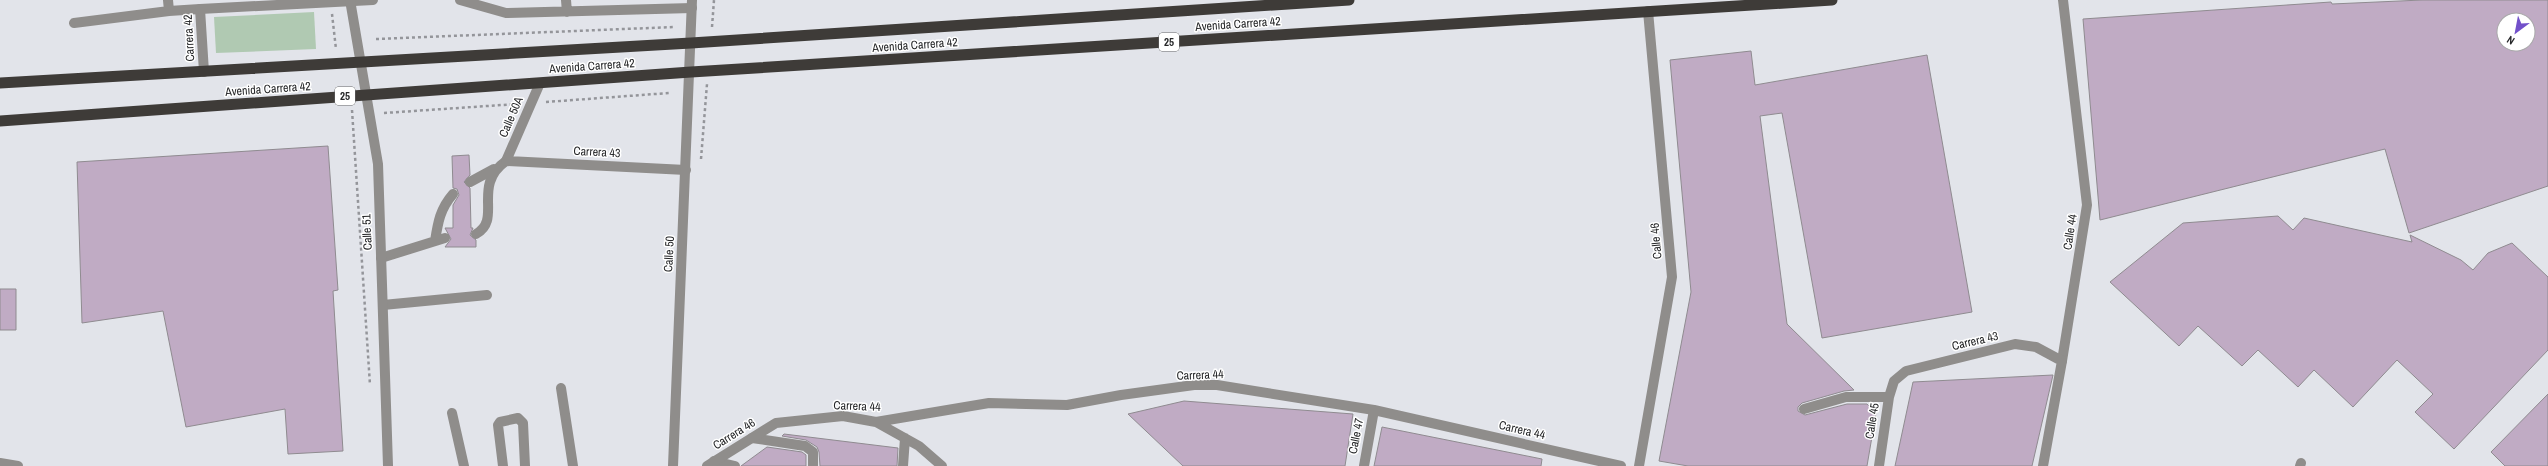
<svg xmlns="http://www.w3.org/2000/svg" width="2548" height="466" font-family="'Archivo Narrow',sans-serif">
	<rect width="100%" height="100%" fill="#e2e4ea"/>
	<path fill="#b0c9b2" d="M314 12 316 49 216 53 214 17Z"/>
	<path fill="#c0abc4" stroke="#8f8b90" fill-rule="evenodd" d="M2422 0H2548V186L2409 233 2385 149 2100 220 2083 19 2331 2 2332 4ZM2504 20H2528V44H2504Z
		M1751 51 1755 85 1927 55 1972 312 1822 338 1782 113 1760 116 1787 324 1854 390 1844 391 1802 403 1798 407V411L1805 415 1847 404H1867L1876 413 1867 466H1688L1659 461 1691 292 1670 60Z
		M328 146 338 290 333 291 343 451 288 454 285 409 186 427 163 311 82 323 77 162Z
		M469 155 470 175 464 182 470 188 471 228H473L470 235 476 240V247H445L451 239 445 228H453V205L459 195 457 189 453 188 452 156Z
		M2278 216 2293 230 2304 218 2412 242 2410 235 2461 260 2473 270 2488 253 2512 243 2548 277V350L2454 449 2415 412 2433 394 2397 360 2353 407 2314 370 2298 387 2258 350 2242 366 2198 326 2179 346 2110 282 2183 223Z
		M0 289H16V330H0Z
		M2053 375 2032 466H1895L1913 382Z
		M2548 394V466H2505L2491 452Z
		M1184 401 1353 414 1345 466H1183L1128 414Z
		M1382 427 1542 459 1541 466H1374Z
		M784 434 898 448 897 466H820L819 452 817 447 806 440 782 436Z
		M767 447 802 452 806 455V466H741Z"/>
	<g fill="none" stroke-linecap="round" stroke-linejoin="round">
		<path stroke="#94959a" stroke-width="2.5" stroke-dasharray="3 3" stroke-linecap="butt" d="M332 14 336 49
			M712 27 714 0
			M376 39 674 27
			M546 102 669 93
			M352 110 370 385
			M384 113 517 104
			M701 159 707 84"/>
		<path stroke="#8f8d8b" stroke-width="10" d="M168 0 169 11 200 9
			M74 23 169 11
			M470 182 494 169
			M476 234C503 219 471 186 506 161
			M435 241C438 222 440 209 453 194
			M381 258 445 238
			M383 305 487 295
			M2062 361 2087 205 2063 0
			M561 388 573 466
			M452 413 464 466
			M752 438 805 446 813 452V466
			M714 461 735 466
			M503 466 498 425 500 422 518 418 523 423 525 466
			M2300 466 2301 463"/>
		<path stroke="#8f8d8b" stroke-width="10" d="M460 0 506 13 692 8
			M566 0 567 12
			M204 72 200 9 373 0
			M540 83 506 161 686 170
			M1804 409 1846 397H1889
			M876 422 919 446 942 466
			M0 463 18 466
			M707 466 776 423 843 416 876 422 989 403 1067 405 1121 395 1194 385H1217L1374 410 1621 466
			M903 466 905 438
			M1364 466 1374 410
			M1639 466 1672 277 1648 11
			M1879 466 1889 397 1894 381 1906 371 2015 344 2036 347 2062 361 2043 466"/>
		<path stroke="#8f8d8b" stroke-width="10" d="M350 0 378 164 388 466
			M673 466 692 0"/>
		<path stroke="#3e3b38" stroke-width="11" d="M0 83 691 43 1349 0
			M0 121 691 72 1832 0"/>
	</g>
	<g text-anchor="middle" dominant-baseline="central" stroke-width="3" stroke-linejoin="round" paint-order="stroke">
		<g fill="#fff" stroke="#666768" stroke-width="1">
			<rect x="1159" y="33" width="20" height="18" rx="3"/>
			<rect x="335" y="87" width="20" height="18" rx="3"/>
		</g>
		<g font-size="11" font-weight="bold" fill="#252628">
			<text x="1169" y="42">25</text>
			<text x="345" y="96">25</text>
		</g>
		<g font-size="12" fill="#252628" stroke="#fff">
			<text transform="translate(1238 24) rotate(-4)">Avenida Carrera 42</text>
			<text transform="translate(189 38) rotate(-93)">Carrera 42</text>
			<text transform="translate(915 45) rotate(-4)">Avenida Carrera 42</text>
			<text transform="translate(592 66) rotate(-4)">Avenida Carrera 42</text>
			<text transform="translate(268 89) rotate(-4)">Avenida Carrera 42</text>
			<text transform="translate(511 117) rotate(-67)">Calle 50A</text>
			<text transform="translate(597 152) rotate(3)">Carrera 43</text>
			<text transform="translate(367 232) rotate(-92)">Calle 51</text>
			<text transform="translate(2070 232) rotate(-81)">Calle 44</text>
			<text transform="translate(1656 241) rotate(-95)">Calle 46</text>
			<text transform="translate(669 254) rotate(-87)">Calle 50</text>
			<text transform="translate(1975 341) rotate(-13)">Carrera 43</text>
			<text transform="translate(1200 375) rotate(-2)">Carrera 44</text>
			<text transform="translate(857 406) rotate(2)">Carrera 44</text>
			<text transform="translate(1872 421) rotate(-81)">Calle 45</text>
			<text transform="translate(1522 430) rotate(13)">Carrera 44</text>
			<text transform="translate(734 434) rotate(-32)">Carrera 46</text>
			<text transform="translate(1356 436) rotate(-79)">Calle 47</text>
		</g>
	</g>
	<g transform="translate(2516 32) rotate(212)"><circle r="19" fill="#ffffff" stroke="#a8a8a9"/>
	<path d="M0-3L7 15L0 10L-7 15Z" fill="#7250ca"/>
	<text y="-6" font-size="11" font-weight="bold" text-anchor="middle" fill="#252628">N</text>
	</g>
</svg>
